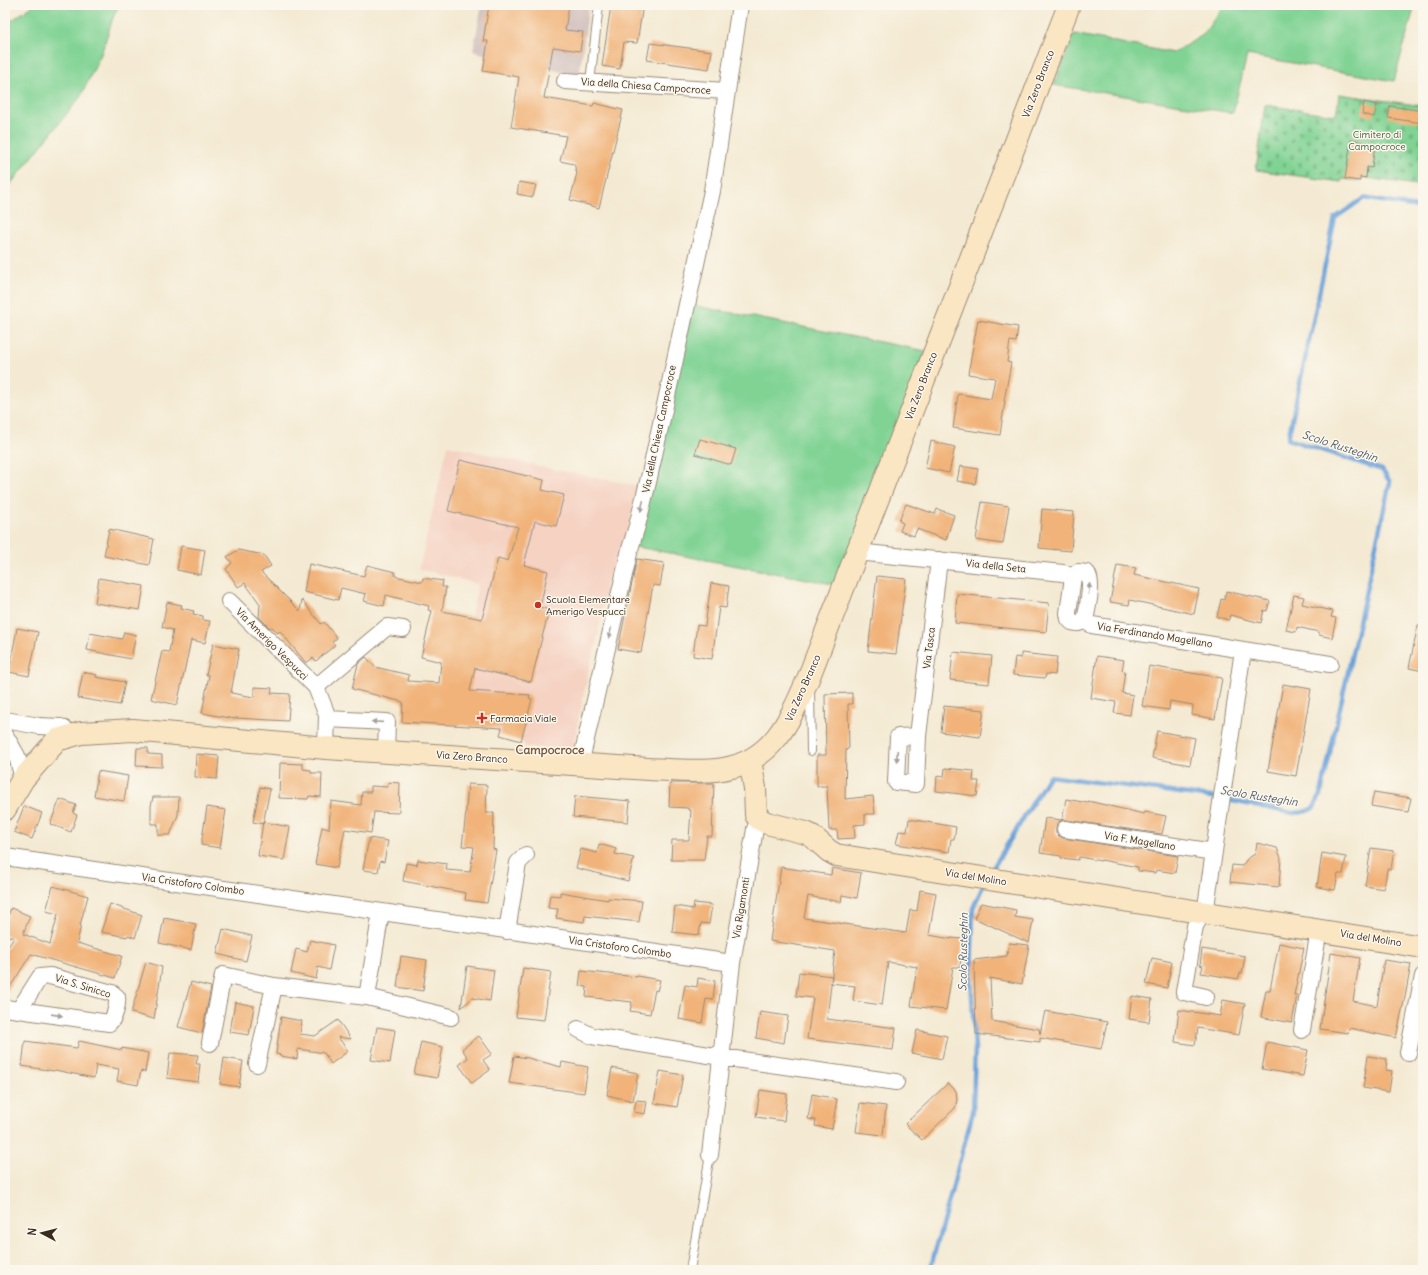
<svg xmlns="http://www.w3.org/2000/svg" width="1428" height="1275" font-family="Delius,sans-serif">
	<defs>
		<pattern id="cemetery-stones" width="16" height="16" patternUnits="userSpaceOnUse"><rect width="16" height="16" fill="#81d394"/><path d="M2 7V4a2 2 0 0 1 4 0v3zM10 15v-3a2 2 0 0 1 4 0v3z" fill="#70b57f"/></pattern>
	</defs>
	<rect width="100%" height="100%" fill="#fbf7ec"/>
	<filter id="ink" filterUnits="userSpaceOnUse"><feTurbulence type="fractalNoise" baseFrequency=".025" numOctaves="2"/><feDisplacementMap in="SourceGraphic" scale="8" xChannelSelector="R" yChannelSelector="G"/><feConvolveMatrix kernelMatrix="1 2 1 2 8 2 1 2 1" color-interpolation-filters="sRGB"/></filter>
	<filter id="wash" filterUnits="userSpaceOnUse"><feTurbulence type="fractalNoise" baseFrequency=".012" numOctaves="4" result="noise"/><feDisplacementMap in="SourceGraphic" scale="16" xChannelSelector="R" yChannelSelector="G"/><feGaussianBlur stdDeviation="0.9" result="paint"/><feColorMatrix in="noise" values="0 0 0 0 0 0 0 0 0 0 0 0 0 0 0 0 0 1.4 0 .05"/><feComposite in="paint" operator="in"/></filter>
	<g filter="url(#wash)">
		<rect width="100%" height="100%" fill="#f4ead3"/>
		<path fill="#f5d2c2" d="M448 445 547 468 639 486 622 551 617 556 606 582V593L595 649 591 660 573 746 569 750 527 747 521 741 500 735 495 728 497 693 455 690 478 584 419 569Z"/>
		<path fill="#d1bfbd" d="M482 5H589L579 76 475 52 473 50Z"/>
		<path fill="#81d394" stroke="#5e7e59" d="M34 5H120L115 12 101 54 81 96 5 191V23L12 20Z
			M1224 5H1415L1394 81 1247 55 1233 113 1054 85 1074 34 1173 53 1203 35Z
			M691 305 926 351 838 585 627 545Z"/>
		<path fill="url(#cemetery-stones)" stroke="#5e7e59" d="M1339 94 1423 106V186L1360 177V181L1342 179 1341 182 1256 170 1265 105 1336 115Z"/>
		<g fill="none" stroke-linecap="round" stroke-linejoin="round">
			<path stroke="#6ba1d9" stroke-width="4.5" d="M990 873 1049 776 1211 797 1293 813C1314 812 1316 808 1322 789L1390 482 1382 470 1288 439 1335 218 1364 198 1423 208
				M930 1270 973 1112 975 1048 971 980 973 908 984 884"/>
		</g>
		<g id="blocks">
			<path fill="#f1b379" d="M489 5H569L565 30 583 32 580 51 553 47 544 98 593 106 594 103 623 110 599 208 570 200 577 173 574 164 560 161 566 136 511 127 519 77 483 71 488 41H483Z
				M611 5H643L637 43 624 42 620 69 602 66Z
				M650 43 712 51 709 69 647 60Z
				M1364 102 1377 105 1374 117 1362 114Z
				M1390 106 1423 111V123L1388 118Z
				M1351 140 1375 144 1372 168 1367 167 1366 178 1360 177V181L1345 179Z
				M519 182 536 185 533 197 517 194Z
				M978 320 1018 327 1016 342 1010 341 1007 362 1011 363 1004 401H1005L1000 435 953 428 958 394 991 399 995 378 968 374Z
				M700 439 736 449 731 465 695 454Z
				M931 441 955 447 949 473 925 468Z
				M460 460 544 480 542 490 564 495 556 526 535 521 524 565 548 571 540 607 549 610 531 682 475 668 470 691 530 695 529 698 532 699 530 707 521 741 500 735 502 728 402 722 403 702 352 689 358 664 366 657 375 667 409 675 408 681 439 683 441 662 421 657 432 611 428 610 429 606 386 595 384 606 364 601 366 594 341 588 338 600 304 592 309 564 364 576 367 565 395 572V576L422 582 423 578 443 581 442 587H446L442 611 482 619 498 558 508 561 518 527 448 511Z
				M960 466 978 469 975 484 957 481Z
				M982 502 1009 506 1003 544 976 540Z
				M906 504 935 514 937 509 954 515 946 540 917 529 914 536 900 531 903 523 899 521Z
				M1042 509 1074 512 1071 551 1039 548Z
				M109 529 154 539 149 565 104 556Z
				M181 546 205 550 201 575 177 570Z
				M238 550 264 555 271 566 261 572 300 611 302 600 321 624 324 622 337 638 332 642 335 645 316 661 313 658 306 663 280 631 278 633 272 627 270 628 259 617 260 604 245 583 238 587 226 569 232 563 227 557Z
				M637 559 664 563 660 586 653 585 641 653 618 649Z
				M1117 565 1136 568 1134 575 1199 589 1194 614 1130 600 1129 605 1110 602Z
				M877 576 906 579 896 654 868 651Z
				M99 578 144 586 140 610 95 603Z
				M711 583 729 586 726 608 719 607 712 659 693 656 697 625 705 626Z
				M1226 591 1270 601 1267 611 1264 610 1261 623 1230 615 1229 620 1217 617 1221 599 1224 600Z
				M957 594 1049 603 1046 632 955 623Z
				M1294 595 1304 597 1302 604 1333 611 1331 617 1336 618 1332 638 1319 635V632L1297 627 1296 632 1286 630Z
				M167 602 182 605 181 608 194 611 193 614 203 616V620L210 621 205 643 191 640 177 705 151 699 162 651 169 652 173 630 162 627Z
				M1418 625H1423V671L1409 668Z
				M17 628 38 632 29 676 9 672Z
				M124 632 136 635 131 659 87 650 90 633 122 639Z
				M213 644 239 649 231 693 254 697V687L272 688 271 693 290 694 288 721 235 718V719L202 713 209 675H206Z
				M953 652 992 656 989 684 950 680Z
				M1021 653 1057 657 1055 675 1046 674 1045 678 1013 675 1015 657 1021 658Z
				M1097 656 1124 660 1122 670 1125 671 1122 693 1133 695 1130 715 1114 713 1116 702 1091 698Z
				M1149 666 1222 678 1215 719 1192 715 1193 705 1170 701 1169 710 1142 706Z
				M83 672 97 675 96 677 125 682 120 705 78 698Z
				M1283 684 1311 689 1296 776 1268 771Z
				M852 693V704H848L849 748 846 750 845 799 873 796 875 814H865V824L854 825 855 838 838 839 837 830H829L827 786H817V755H826L825 694Z
				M944 706 984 710 980 737 941 732Z
				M1157 731 1195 738 1190 765 1152 758Z
				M137 748H148V754L162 755V767L136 766Z
				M196 754 219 756 217 779 195 777Z
				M280 763 303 764V769L311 770V773H322L321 797 309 796 308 799 279 798Z
				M945 768 974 771 973 781H979L977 796 936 791 937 776 944 777Z
				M98 771 128 776 124 801 94 796Z
				M388 782 400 783 399 813 374 812 371 833 345 829 337 868 315 864 322 827 329 829 331 801 361 805 362 792H371V786L387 787Z
				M670 783H714L712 836H707L704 860H671L672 840H689L691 810H688V808L669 807Z
				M468 784 487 785 486 813H494L493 849 496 850 487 903 465 900 466 893 403 881 406 863 417 865 418 860 447 864 446 870 470 872 474 847 462 846 465 821Z
				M260 787 270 789 263 824 253 822Z
				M1374 792 1411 798 1408 812 1371 806Z
				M575 796 630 801 628 822 573 817Z
				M153 797H179L178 815 170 835H158V824H151V806Z
				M60 799 76 805 73 813 77 815 71 832 50 824Z
				M1066 799 1088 803V801L1144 814 1145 812 1166 816 1162 834 1066 820H1062Z
				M24 806 42 813 32 839 14 832Z
				M207 807 226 810 220 848 201 845Z
				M1045 818 1062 820 1057 823 1056 828V833L1059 836 1063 838 1178 856 1175 873 1156 870 1155 873 1138 871V867L1101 860V861L1079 857 1078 860 1061 858V856L1040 853Z
				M909 819 956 827 954 839H951L949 852 896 844 899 831 907 832Z
				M263 822 290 827 284 860 258 856Z
				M369 838 388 841 384 862 380 861 378 872 363 870Z
				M1257 843 1277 848 1281 858 1279 887 1230 882 1232 865 1242 866 1247 859 1255 854Z
				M599 844 616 849 615 854 634 858 628 881 576 868 581 849 597 853Z
				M1371 848 1394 851 1391 869H1387L1384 889 1365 886Z
				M1322 853 1346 857 1343 874H1338L1335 890 1317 887Z
				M781 867 831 875 832 868 861 873 857 898 842 895 841 902 808 896 804 918 906 933 910 910 917 911 920 890 936 893 929 935 951 939V938L963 939 960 967H953L946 1010 911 1006 917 967 888 962 882 1005 853 1001 855 986 831 983 835 951 770 941Z
				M53 886 88 896 80 925H81L77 943 122 956 115 978 31 954 5 995V951L14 938 5 935V923L11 908 30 916 23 934 50 944 58 914 46 911Z
				M560 892 608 900V898L642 901 639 922 585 916 584 922 556 918 558 909 548 908 550 895 560 896Z
				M694 903 712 905 709 924 701 923 699 935 672 932 675 906 693 909Z
				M981 903 1016 910 1015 917 1033 920 1029 943 974 918Z
				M110 904 142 915 135 938 128 935 127 937 101 932Z
				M164 918 196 924 191 950 159 943Z
				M223 929 252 936 246 961 217 954Z
				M310 940 334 945 329 970 318 967 316 979 291 973 296 949 307 952Z
				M1009 943 1029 945 1022 984 990 978 992 1021 1039 1029 1040 1034 1045 1011 1107 1022 1101 1049 1040 1038V1042L976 1034 974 960 1007 956Z
				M1279 943 1304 948 1294 995H1297L1292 1023 1261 1017 1266 990H1270Z
				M1202 949 1245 956 1242 973H1240L1238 979 1201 973 1203 966 1200 965Z
				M1331 953 1360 958 1353 1001 1377 1006 1384 960 1411 964 1406 992 1396 1038 1349 1028 1348 1033 1320 1029Z
				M401 956 427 960 423 991 397 987Z
				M1152 958 1172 962 1167 988 1146 984Z
				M146 962 162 967 154 1019 131 1013Z
				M467 966 494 970 490 1001 472 998 461 1008Z
				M523 968 551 972 544 1020 516 1017Z
				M581 971 637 977V976L660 980 657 991 655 990 650 1014 630 1011 632 1002 586 997 587 987 579 986Z
				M799 972 832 976 827 1019 896 1028 893 1050 807 1039 813 998 796 996Z
				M698 978 715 981 713 1000 706 999 702 1023 679 1019 685 985 697 987Z
				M191 982 211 987 202 1033 178 1027Z
				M1132 996 1152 999 1149 1022 1129 1019Z
				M1223 1000 1245 1004 1239 1035 1198 1028 1195 1045 1175 1042 1179 1010 1220 1016Z
				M235 1002 254 1006 249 1035 230 1032Z
				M760 1012 788 1016 784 1043 756 1038Z
				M281 1017 302 1021 300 1034 315 1036 338 1020 351 1039 338 1037 348 1051 331 1064 324 1053 298 1049 297 1059 281 1056V1055L276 1054Z
				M377 1027 395 1030 390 1063 371 1060Z
				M917 1030 947 1036 942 1059 912 1053Z
				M479 1036 492 1054 483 1060 490 1070 472 1083 459 1065 468 1058 462 1049Z
				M25 1041 77 1048 79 1041 122 1050V1048L148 1053 145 1072 141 1071 138 1085 117 1081 119 1069 96 1065 94 1078 55 1070 54 1071 22 1066Z
				M421 1042 443 1047 437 1078 414 1074Z
				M1267 1042 1308 1050 1303 1076 1262 1069Z
				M170 1053 198 1055 196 1064H200L198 1082 167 1078Z
				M514 1056 528 1058 561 1067 562 1062 588 1067 584 1093 509 1083Z
				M1368 1056 1387 1059 1386 1070 1392 1071 1389 1092 1363 1088Z
				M224 1058 243 1061 239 1087 220 1084Z
				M612 1068 638 1073 633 1101 607 1095Z
				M660 1071 683 1075 677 1107 654 1103Z
				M948 1083 956 1091 957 1100 955 1108 922 1140 905 1124Z
				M760 1090 787 1094 784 1121 756 1117Z
				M812 1094 837 1099 832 1129 815 1126 816 1120 808 1119Z
				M636 1100 647 1101 645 1114 634 1112Z
				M860 1103 886 1106 883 1135 856 1132Z"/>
		</g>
	</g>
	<g filter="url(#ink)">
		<use href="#blocks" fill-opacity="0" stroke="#988a78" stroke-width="1"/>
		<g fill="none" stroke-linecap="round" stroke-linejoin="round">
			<g stroke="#988a78" stroke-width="10">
				<path id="lane" d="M590 82 599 5
					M810 690 811 751
					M690 1270 710 1155"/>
			</g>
			<g stroke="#988a78" stroke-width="18">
				<path id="street" d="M565 81 727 91
					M857 552 1063 573 1073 577
					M1073 577 1078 572 1087 573C1094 583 1087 609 1085 621
					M1073 577 1068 613 1069 619 1072 622 1078 623 1085 621
					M229 601 316 687 327 715 326 748
					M1085 621 1092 625 1243 650 1206 907 1195 926 1184 992 1206 997
					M1243 650 1330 664
					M316 687 387 627 403 629
					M327 719 387 722 386 752
					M5 720 39 726 61 727 74 735
					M5 735 17 756 23 779
					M918 736 898 737 896 782 916 784 918 736 939 560
					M580 765 630 549 637 526 649 478 712 191 740 5
					M1065 829 1214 852
					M5 857 732 963
					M507 931 518 863 526 855
					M367 997 451 1017
					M5 1008 19 1010 109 1023C115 1018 118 1004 117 997L112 993 50 976 40 977 19 1010
					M578 1029 592 1036 721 1057 896 1082
					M1302 1030 1319 930
					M210 1043 223 975 274 986 367 997 381 912
					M1408 1053 1423 976
					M257 1064 274 986
					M710 1155 732 963 755 829 759 819"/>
			</g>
			<g stroke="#988a78" stroke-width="24">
				<path id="secondary" d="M749 761 751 766 755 788 756 815 759 819 767 823 806 833 812 836 829 851 836 855 1423 947
					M5 809 23 779 57 740 81 733 133 730 326 748 649 769C673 770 699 773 723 769 773 761 790 720 808 679L1069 5"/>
			</g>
			<use href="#lane" stroke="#fff" stroke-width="8"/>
			<use href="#street" stroke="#fff" stroke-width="16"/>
			<use href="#secondary" stroke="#fbe6c3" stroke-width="22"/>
		</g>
		<defs><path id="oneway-solid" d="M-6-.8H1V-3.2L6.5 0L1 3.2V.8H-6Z"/></defs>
		<g fill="#a79f9a">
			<use href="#oneway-solid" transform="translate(642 506) rotate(104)"/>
			<use href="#oneway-solid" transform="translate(1089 589) rotate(-84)"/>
			<use href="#oneway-solid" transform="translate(610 633) rotate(103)"/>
			<use href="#oneway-solid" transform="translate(377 722) rotate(-176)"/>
			<use href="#oneway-solid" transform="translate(897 756) rotate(93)"/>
			<use href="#oneway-solid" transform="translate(57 1015) rotate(8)"/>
		</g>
	</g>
	<g fill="#c8321e" stroke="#fbf7ec" stroke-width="1.5">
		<circle cx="538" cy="605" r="4"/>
		<path d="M480 712h4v4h4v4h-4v4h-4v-4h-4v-4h4z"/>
	</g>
	<g text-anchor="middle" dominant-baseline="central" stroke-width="3" stroke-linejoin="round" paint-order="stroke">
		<g font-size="10" fill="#3b2a1e" stroke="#fbf7ec">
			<text transform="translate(1038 84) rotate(-69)">Via Zero Branco</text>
			<text transform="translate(646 86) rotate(4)">Via della Chiesa Campocroce</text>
			<text transform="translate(921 386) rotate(-69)">Via Zero Branco</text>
			<text transform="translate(659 429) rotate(-78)">Via della Chiesa Campocroce</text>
			<text transform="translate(996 566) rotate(6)">Via della Seta</text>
			<text transform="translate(1155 635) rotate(9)">Via Ferdinando Magellano</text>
			<text transform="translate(272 644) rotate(45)">Via Amerigo Vespucci</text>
			<text transform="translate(929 648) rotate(-83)">Via Tasca</text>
			<text transform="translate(803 688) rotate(-66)">Via Zero Branco</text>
			<text transform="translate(472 757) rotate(4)">Via Zero Branco</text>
			<text transform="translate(1140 841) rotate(9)">Via F. Magellano</text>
			<text transform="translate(976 877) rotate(9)">Via del Molino</text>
			<text transform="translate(193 884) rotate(8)">Via Cristoforo Colombo</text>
			<text transform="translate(741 908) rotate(-81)">Via Rigamonti</text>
			<text transform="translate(1371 938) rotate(9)">Via del Molino</text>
			<text transform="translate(620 947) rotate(8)">Via Cristoforo Colombo</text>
			<text transform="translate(83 986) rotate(17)">Via S. Sinicco</text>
		</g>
		<g font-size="10" fill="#505d41" stroke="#fbf7ec">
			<text x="1377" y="134">Cimitero di<tspan x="1377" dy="12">Campocroce</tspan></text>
		</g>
		<g font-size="10" fill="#3b2a1e" stroke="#fbf7ec" text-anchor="start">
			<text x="546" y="599">Scuola Elementare<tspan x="546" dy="12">Amerigo Vespucci</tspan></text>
			<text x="490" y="718">Farmacia Viale</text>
		</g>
		<g font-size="11" font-style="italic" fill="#4e5a69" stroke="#fbf7ec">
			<text transform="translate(1340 446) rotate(18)">Scolo Rusteghin</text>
			<text transform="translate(1259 796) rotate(9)">Scolo Rusteghin</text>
			<text transform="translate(963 952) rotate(-89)">Scolo Rusteghin</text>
		</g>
		<g font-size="12" font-weight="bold" fill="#7b5a3e" stroke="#fbf7ec">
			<text x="550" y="749">Campocroce</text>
		</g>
	</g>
	<rect width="1428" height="1275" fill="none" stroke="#fbf7ec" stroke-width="20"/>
	<g transform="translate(42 1233) rotate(277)" stroke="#fbf7ec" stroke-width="3" paint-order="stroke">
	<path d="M0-3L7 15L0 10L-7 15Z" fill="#3b2a1e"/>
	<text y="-6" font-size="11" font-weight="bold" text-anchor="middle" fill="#3b2a1e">N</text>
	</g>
</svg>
